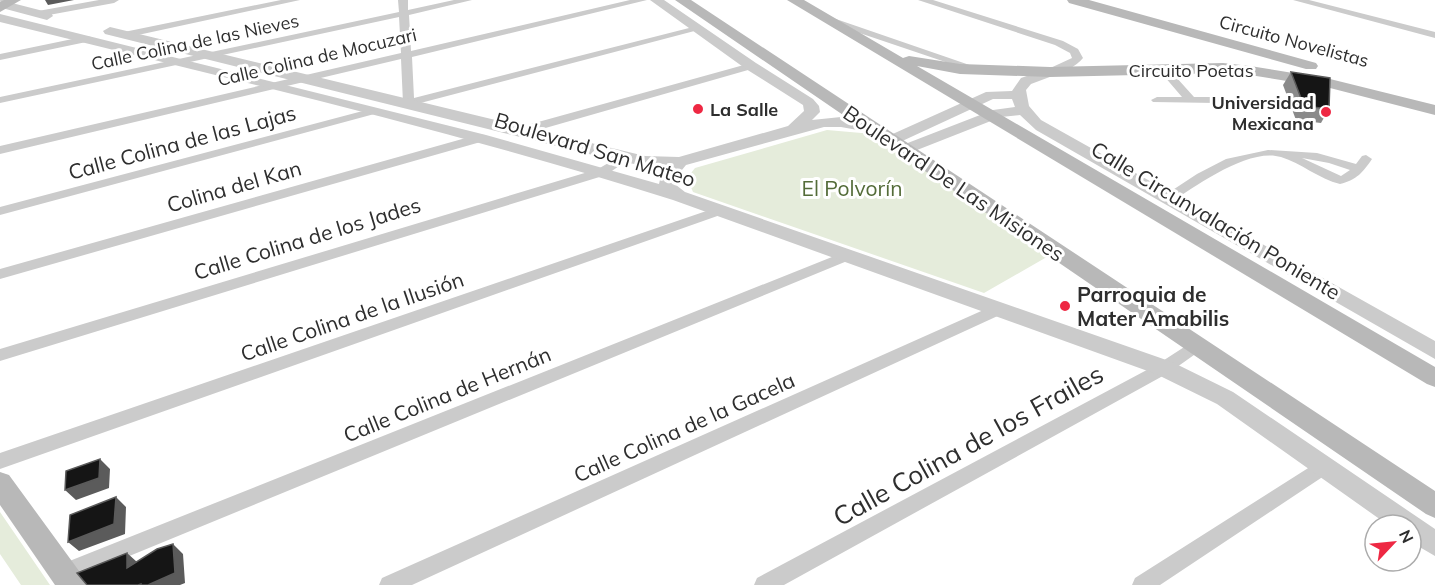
<svg xmlns="http://www.w3.org/2000/svg" width="1435" height="585" font-family="Mulish,sans-serif">
	<rect width="100%" height="100%" fill="#fff"/>
	<path fill="#e5ecdb" d="M827 130 873 134 1052 254 984 293 693 192 687 178 695 168Z
		M0 512 50 585H21L0 554Z"/>
	<g fill="none" stroke-linecap="round" stroke-linejoin="round">
		<path fill="#cbcbcb" fill-rule="evenodd" d="M99 0H119L114 3 38 17 33 14 38 11Z
			M281 0H300L124 38 119 35 124 32Z
			M398 0H408V10L454 0H472L409 15 411 51 630 0H647L412 57 414 98 697 26 702 29 409 106 403 103 401 59 0 154V146L401 53 399 17 0 103V97L399 12Z
			M918 0H933L1063 41 1078 49 1083 58C1076 67 1058 76 1046 74V70L1072 58 1070 53 1055 45Z
			M1293 0H1309L1435 32V38Z
			M827 18H833L984 70 983 72H975L827 22Z
			M87 36 91 37V41L0 60V54Z
			M751 63 755 64V68L521 135H513L511 132 513 129Z
			M1163 66 1167 67 1194 97H1216L1222 100 1216 103 1153 102 1151 100 1157 97H1182L1158 69Z
			M374 108 380 111 378 113 0 215V207Z
			M480 134 484 135V141L0 279V269Z
			M1268 150 1317 153 1356 164 1362 156 1366 155 1372 159C1363 172 1357 180 1340 184 1319 179 1301 163 1281 157 1249 147 1196 186 1171 202L1166 203 1159 199 1197 174 1226 159ZM1302 158 1329 163 1350 170 1341 176Z
			M613 151 621 157 622 164 606 175 0 361V349L598 169 610 162 607 155Z
			M718 207 725 211 723 214 0 469V453Z
			M847 251 852 253 854 256 852 259 71 580 64 583 57 580 54 573 57 566Z
			M997 304 1002 306 1005 310 1002 314 412 585H379L382 578Z
			M1195 340 1201 342 1203 346 1201 350 1170 372 784 585H754L757 578 1158 364Z
			M1324 458 1330 460 1333 466 1330 472 1160 585H1132L1135 578Z"/>
		<path fill="#cbcbcb" fill-rule="evenodd" d="M0 0H11L12 3 51 13 53 16 47 20 2 8Z
			M650 0H664L756 63 813 99 819 106 820 112 812 120 841 117 879 125 882 128 874 133 841 127H824L686 165 677 176 676 185 685 192 1172 362 1233 392 1435 529V556L1411 542V525H1388L1217 404 1156 374 673 200C452 130 225 78 0 22V14L486 135 659 184 661 175 667 167 645 166 613 160 105 34 103 31 110 27 645 156 679 157 788 126 804 111 803 105 746 69Z
			M1050 68 1057 72 1055 75 1031 84 1026 90 1029 106 1041 120 1435 341V359L1036 130 1020 115 1001 117 912 152H900L898 149 900 146 993 110 1015 107 1012 99H993L898 143H886L884 140 886 137 986 92 1012 91 1021 78Z"/>
		<path fill="#b8b8b8" fill-rule="evenodd" d="M4 0H21L0 12V2Z
			M675 0H691L1435 491V518L1426 514Z
			M787 0H804L903 58 909 56 960 64 1050 67 1223 63 1250 66 1330 79 1435 105V115L1330 88 1250 75 1223 73 1050 77 960 74 917 66 1435 367V387L1427 384Z
			M1067 0H1089L1316 63 1318 66 1316 69H1306L1069 3Z
			M0 472 9 475 82 575 86 585H55L0 505Z"/>
	</g>
	<path fill="#8a8a8a" d="M1291 72 1329 109 1321 123 1296 120 1283 85Z"/>
	<path fill="#5b5b5b" d="M45 0H74L48 5Z
		M100 459 110 469 109 488 76 500 65 490Z
		M116 497 126 507 125 534 79 551 68 542Z
		M173 544 183 554 185 583 180 585H148Z
		M127 553 137 562 127 568Z"/>
	<path fill="#151515" stroke="#5b5b5b" stroke-width="1.5" d="M1291 72 1330 78 1329 109 1304 106Z
		M100 459 99 478 65 490 66 471Z
		M116 497 114 524 68 542 70 515Z
		M173 544 175 573 148 585H141V584L138 585H87L77 573 127 553V568L157 549Z"/>
	<g fill="#ee2843" stroke="#fff" stroke-width="2">
		<circle cx="698" cy="109" r="6"/>
		<circle cx="1326" cy="112" r="6"/>
		<circle cx="1065" cy="306" r="6"/>
	</g>
	<g text-anchor="middle" dominant-baseline="central" stroke-width="6" stroke-linejoin="round" paint-order="stroke">
		<g font-size="18" fill="#2e2e2e" stroke="#fff">
			<text transform="translate(1294 41) rotate(15)">Circuito Novelistas</text>
			<text transform="translate(195 42) rotate(-12)">Calle Colina de las Nieves</text>
			<text transform="translate(317 57) rotate(-13)">Calle Colina de Mocuzari</text>
			<text x="1191" y="70">Circuito Poetas</text>
		</g>
		<g font-size="18" font-weight="bold" fill="#2e2e2e" stroke="#fff" text-anchor="end">
			<text x="1314" y="102">Universidad<tspan x="1314" dy="21">Mexicana</tspan></text>
			<text x="710" y="109" text-anchor="start">La Salle</text>
		</g>
		<g font-size="21" fill="#2e2e2e" stroke="#fff">
			<text transform="translate(182 142) rotate(-15)">Calle Colina de las Lajas</text>
			<text transform="translate(595 149) rotate(17)">Boulevard San Mateo</text>
			<text transform="translate(954 183) rotate(34)">Boulevard De Las Misiones</text>
			<text transform="translate(234 186) rotate(-16)">Colina del Kan</text>
			<text transform="translate(1216 220) rotate(31)">Calle Circunvalación Poniente</text>
			<text transform="translate(307 238) rotate(-17)">Calle Colina de los Jades</text>
			<text transform="translate(352 316) rotate(-19)">Calle Colina de la Ilusión</text>
			<text transform="translate(447 394) rotate(-22)">Calle Colina de Hernán</text>
			<text transform="translate(684 427) rotate(-24)">Calle Colina de la Gacela</text>
		</g>
		<g font-size="21" fill="#546c39" stroke="#fff">
			<text x="852" y="188">El Polvorín</text>
		</g>
		<g font-size="21" font-weight="bold" fill="#2e2e2e" stroke="#fff" text-anchor="start">
			<text x="1077" y="294">Parroquia de<tspan x="1077" dy="24">Mater Amabilis</tspan></text>
		</g>
		<g font-size="26" fill="#2e2e2e" stroke="#fff">
			<text transform="translate(968 445) rotate(-29)">Calle Colina de los Frailes</text>
		</g>
	</g>
	<g transform="translate(1393 543) rotate(64)"><circle r="28" fill="#ffffff" stroke="#ababab" stroke-width="1.5"/>
	<path d="M0-4.5L10 22L0 15L-10 22Z" fill="#ee2843"/>
	<text y="-9" font-size="16" font-weight="bold" text-anchor="middle" fill="#2e2e2e">N</text>
	</g>
</svg>
